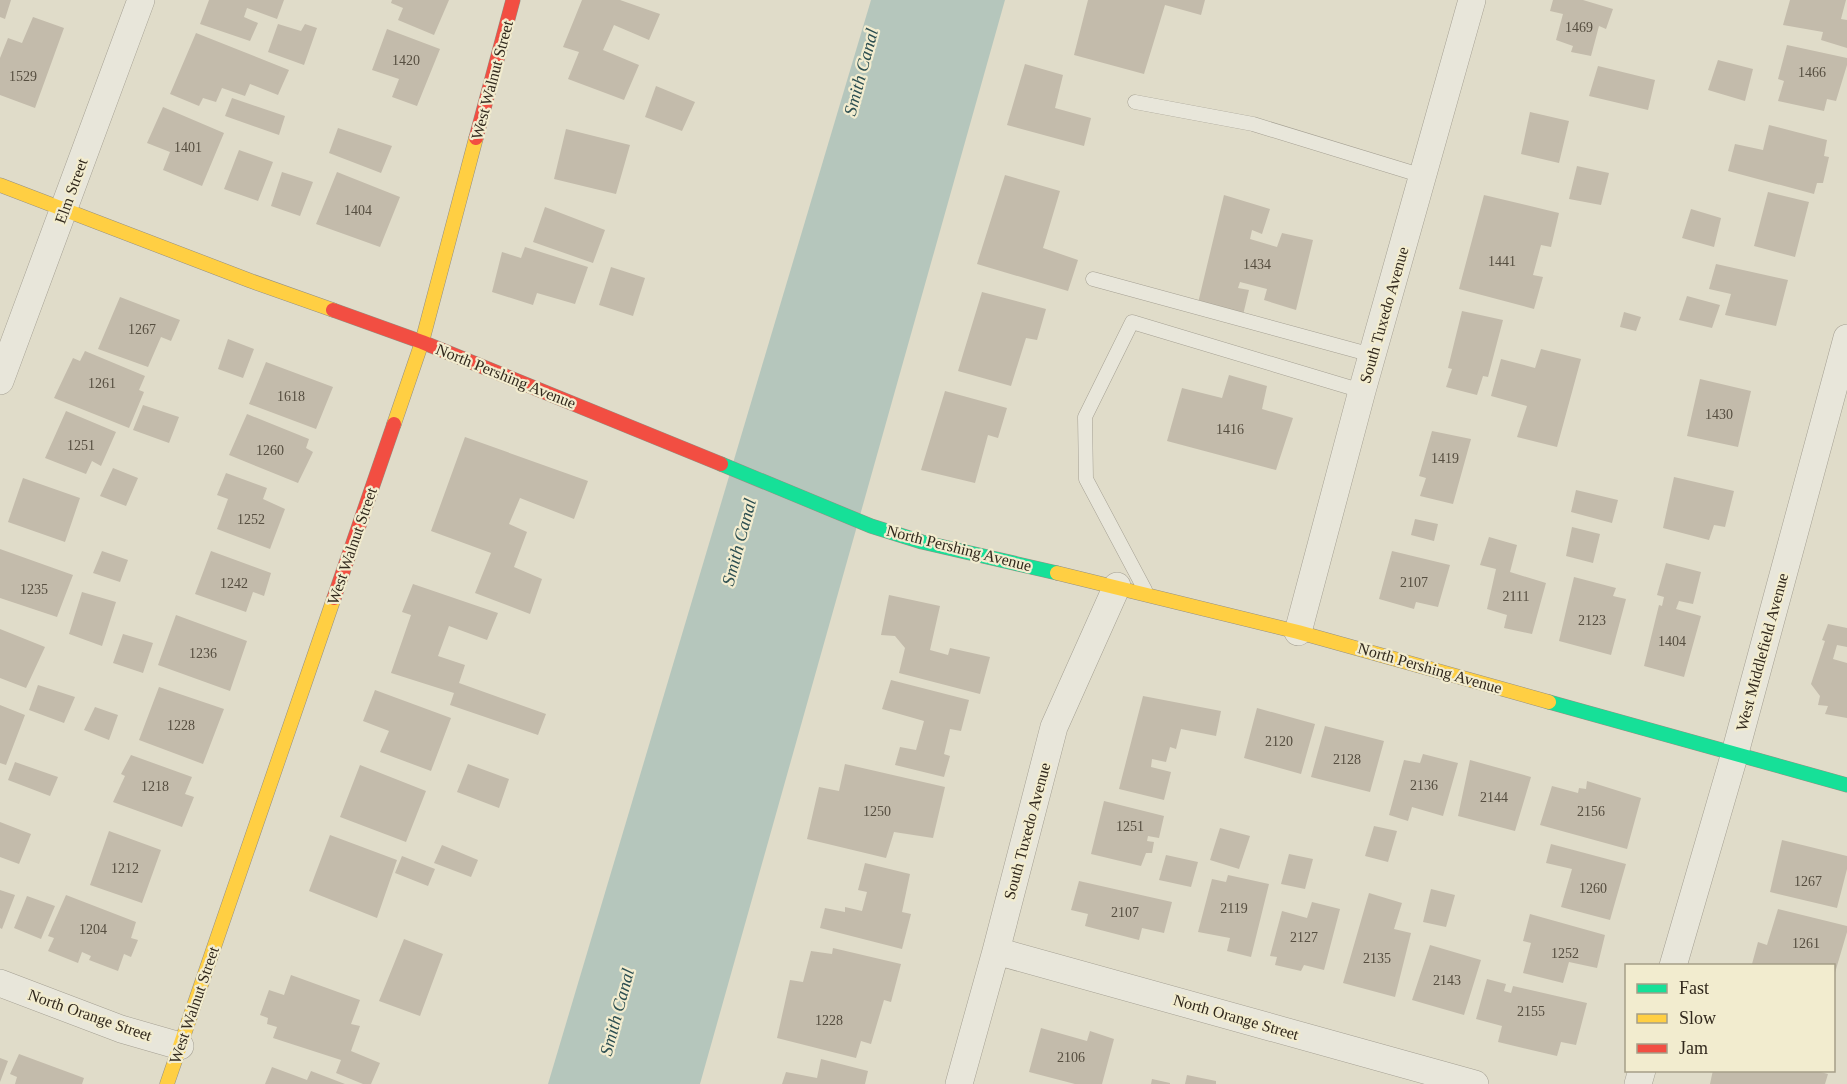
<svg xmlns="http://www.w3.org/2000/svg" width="1847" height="1084" font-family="Georgia,serif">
	<rect width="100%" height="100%" fill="#e0dcc9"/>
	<path fill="#b5c6bc" d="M871 0H1005L700 1084H548Z"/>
	<path fill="#c3bbab" d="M0 0H11L5 19 0 17Z
		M209 0H284L277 19 247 8 244 17 258 23 250 41 200 24Z
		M392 0H449L434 35 398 20 403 8 391 3Z
		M582 0H620L660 14 649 40 614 25 603 50 639 65 624 100 568 79 579 52 563 47Z
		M1088 0H1205L1201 15 1165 5 1144 74 1074 55Z
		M1553 0H1583L1613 9 1606 29 1599 26 1591 56 1571 52 1573 46 1556 40 1563 14 1550 11Z
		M1790 0H1846L1841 19 1847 20V48L1821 40 1823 32 1783 25Z
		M33 17 64 28 35 108 0 95V58L8 38 22 43Z
		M278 24 301 31 305 24 317 28 304 65 268 52Z
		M387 29 440 49 417 106 392 97 399 79 372 70Z
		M196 33 289 70 278 95 250 84 245 96 222 88 216 102 203 98 199 106 170 94Z
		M1787 45 1847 58V65L1836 101 1827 99 1824 111 1778 101 1784 81 1778 79Z
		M1718 60 1753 69 1745 101 1708 90Z
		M1025 64 1063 75 1055 108 1091 118 1084 146 1007 125Z
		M1598 66 1655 80 1648 110 1589 96Z
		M656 86 695 102 682 131 645 117Z
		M232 98 285 116 279 135 225 116Z
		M163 107 224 133 202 186 163 170 170 152 147 143Z
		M1530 112 1569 121 1559 163 1521 154Z
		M1769 125 1827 140 1824 156 1829 157 1823 183H1817L1814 194 1728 171 1735 144 1763 150Z
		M338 128 392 146 381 173 329 153Z
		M566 129 630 145 616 194 554 179Z
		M239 150 273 162 258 201 224 189Z
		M1577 166 1609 173 1601 205 1569 199Z
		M282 172 313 182 300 216 271 206Z
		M337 172 400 197 380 247 316 224Z
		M1005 175 1060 191 1043 248 1078 260 1068 291 977 264Z
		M1768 192 1809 202 1795 257 1754 246Z
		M1224 195 1270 209 1262 234 1252 230 1250 239 1277 247 1282 233 1313 240 1296 310 1264 300 1267 289 1240 282 1238 288 1249 290 1243 315 1198 303Z
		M1484 195 1559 213 1551 247 1541 245 1533 275 1543 277 1534 309 1459 289Z
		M545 207 605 230 593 263 533 242Z
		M1691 209 1721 218 1714 247 1682 238Z
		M525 247 588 267 575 304 537 293 533 305 492 292 502 252 521 258Z
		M1716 264 1788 280 1776 326 1725 315 1731 294 1709 289Z
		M611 267 645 278 633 316 599 305Z
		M982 292 1046 309 1037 340 1026 338 1011 386 958 371Z
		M1687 296 1720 305 1712 328 1679 320Z
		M120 297 180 320 171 341 161 337 148 367 98 349Z
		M1462 311 1503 320 1488 377 1483 376 1477 395 1446 387 1452 369 1448 368Z
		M1624 312 1641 317 1636 331 1620 327Z
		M228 339 254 349 243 378 218 369Z
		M1541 349 1581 359 1557 447 1517 437 1527 406 1491 396 1501 359 1535 368Z
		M85 351 145 376 139 390 144 392 129 428 54 398 73 358 80 361Z
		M266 362 333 387 316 429 249 404Z
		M1229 375 1267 386 1262 409 1293 418 1276 470 1167 441 1182 388 1222 398Z
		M1700 379 1751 391 1738 447 1687 436Z
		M945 391 1007 408 998 438 988 435 975 483 921 470Z
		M143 405 179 417 169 443 133 430Z
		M66 411 116 432 101 466 92 461 86 474 45 458Z
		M247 414 309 439 306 448 313 452 298 483 229 455Z
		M1432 431 1471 439 1453 504 1420 496 1426 478 1419 476Z
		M465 437 588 481 574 519 520 498 509 524 527 532 514 567 542 579 530 614 475 593 491 553 431 531Z
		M113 468 138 478 126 506 100 496Z
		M226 473 267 488 263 499 285 509 270 549 217 529 228 499 217 495Z
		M1674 477 1734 491 1725 527 1714 525 1709 540 1663 528Z
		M23 478 80 498 65 542 8 522Z
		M1576 490 1618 500 1612 523 1571 512Z
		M1415 519 1438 524 1434 541 1411 535Z
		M1572 527 1600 534 1593 563 1566 556Z
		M1489 537 1517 545 1510 572 1546 583 1532 634 1504 628 1507 615 1487 609 1496 569 1480 565Z
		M0 549 73 575 57 617 0 598Z
		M102 551 128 560 120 582 93 573Z
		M211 551 271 573 264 596 253 592 246 612 195 594Z
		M1392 551 1450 565 1438 607 1416 602 1414 609 1379 599Z
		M1666 563 1701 572 1693 604 1679 601 1676 609 1701 616 1684 677 1644 666 1659 605 1662 606 1664 597 1657 595Z
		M1574 577 1616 588 1613 596 1626 599 1611 655 1559 641Z
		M413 584 498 613 487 640 449 626 438 656 465 665 459 683 546 714 538 735 450 705 454 693 391 673 411 615 402 612Z
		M82 592 116 602 102 646 69 634Z
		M889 595 940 606 930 650 948 655 950 648 990 657 980 694 899 673 905 648 895 636 881 635Z
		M176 615 247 641 230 691 158 665Z
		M1828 624 1847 628V647L1837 645 1833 659 1847 663V718L1825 714 1828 706 1818 705 1820 696 1811 684 1825 641 1822 640Z
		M0 629 45 647 26 688 0 678Z
		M123 634 153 643 143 673 113 663Z
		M891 680 969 700 961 731 950 729 944 754 950 756 944 777 895 765 900 747 916 750 924 721 882 709Z
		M38 685 75 697 64 723 29 710Z
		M159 687 224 709 203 764 139 740Z
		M375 690 451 718 431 771 380 752 389 731 363 721Z
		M1143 696 1221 711 1216 736 1181 729 1176 749 1170 747 1166 762 1152 759 1151 767 1171 772 1164 800 1119 789Z
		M0 705 25 715 6 765 0 763Z
		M95 707 118 715 109 740 84 730Z
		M1257 708 1315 724 1301 774 1244 758Z
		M1325 726 1384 741 1370 792 1311 777Z
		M1423 754 1458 763 1443 816 1412 807 1408 821 1389 815 1404 760 1420 763Z
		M131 755 192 777 185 794 194 797 182 827 113 802 125 776 121 774Z
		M1470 760 1531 777 1515 831 1458 816Z
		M15 762 58 777 50 796 8 780Z
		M468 764 509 779 499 808 457 792Z
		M845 764 945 787 933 838 894 832 886 858 807 839 819 787 839 791Z
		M360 765 426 791 406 842 340 817Z
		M1587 781 1641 798 1627 849 1540 825 1552 786 1578 793 1579 788 1586 789Z
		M1104 801 1164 816 1159 838 1148 836 1147 841 1154 842 1152 853H1146L1141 866 1091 854Z
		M0 822 31 834 19 864 0 857Z
		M1374 826 1397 831 1388 862 1365 856Z
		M1220 828 1250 836 1239 869 1210 860Z
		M109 831 161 850 142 903 90 885Z
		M330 835 397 860 377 918 309 891Z
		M1782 840 1847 856V869L1837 908 1770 892Z
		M1551 844 1626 864 1610 920 1561 907 1572 869 1546 863Z
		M442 845 478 860 471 877 434 863Z
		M1289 854 1313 859 1305 889 1281 884Z
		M1166 855 1198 862 1191 887 1159 880Z
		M402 856 435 869 428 886 395 873Z
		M865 863 910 874 902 912 911 914 902 949 820 928 825 908 845 912V907L862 911 867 892 858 890Z
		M1228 875 1269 884 1251 957 1227 951 1230 938 1198 932 1212 879 1226 882Z
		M1079 881 1172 902 1164 933 1142 928 1139 940 1085 926 1088 914 1071 910Z
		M1431 889 1455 895 1446 927 1423 922Z
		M0 890 15 895 2 929 0 928Z
		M1369 893 1402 903 1394 929 1411 933 1395 997 1343 983Z
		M66 895 136 922 131 938 138 940 131 957 124 954 118 971 89 960 91 956 82 952 78 963 48 951 54 938 48 936Z
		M27 896 55 906 41 939 14 928Z
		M1312 902 1340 909 1324 970 1304 965 1301 971 1275 965 1277 957 1270 956 1282 911 1307 918Z
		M1778 909 1847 926V932L1834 976V966H1758L1752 964 1758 942 1767 945Z
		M1530 914 1605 935 1597 968 1569 962 1563 983 1523 973 1531 943 1523 941Z
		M404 939 443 954 420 1016 379 1001Z
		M1430 945 1481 960 1464 1015 1412 1000Z
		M833 948 901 964 891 1002 884 1000 871 1044 861 1041 856 1058 777 1038 790 980 803 982 811 951 832 954Z
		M291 975 360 1000 351 1024 360 1026 351 1051 380 1063 371 1084H363L336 1073 341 1060 273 1038 277 1027 267 1024 268 1018 260 1015 269 990 284 995Z
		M1487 979 1506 984 1504 991 1511 993 1513 986 1587 1003 1576 1045 1561 1042 1557 1056 1498 1042 1502 1026 1476 1019Z
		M1041 1028 1087 1041 1090 1031 1114 1039 1102 1084H1075L1029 1072Z
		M19 1054 84 1078 82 1084H15L17 1077 10 1074Z
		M0 1058 8 1061 0 1082Z
		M821 1059 868 1071 865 1084H782L786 1072 817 1078Z
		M272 1067 307 1080 311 1071 345 1084H265Z
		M1713 1070H1813L1828 1074 1825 1084H1710Z
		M1187 1075 1216 1081V1084H1185Z
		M1152 1079 1170 1083V1084H1151Z"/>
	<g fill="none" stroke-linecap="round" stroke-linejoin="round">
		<g stroke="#a5a093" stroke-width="15">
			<path id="lane" d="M1135 102 1253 124 1423 176
				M1093 279 1372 355
				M1145 590 1086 479 1085 417 1132 322 1362 391"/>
		</g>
		<g stroke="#a5a093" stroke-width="28">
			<path id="street" d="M0 381 141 0
				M1298 632 1362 391 1472 0
				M996 951 1475 1084
				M1673 966 1735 753 1847 338
				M0 983 121 1029 180 1046
				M959 1084 996 951 1054 727 1117 586
				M1638 1084 1642 1070"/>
		</g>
		<g stroke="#959083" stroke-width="15">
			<path id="fast" d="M721 464 871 526 922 542 1057 573
				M1549 702 1847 785"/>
		</g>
		<g stroke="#959083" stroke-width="15">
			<path id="slow" d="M0 185 251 281 333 310
				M394 424 422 342 476 138
				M1057 573 1298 632 1549 702
				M167 1084 334 598"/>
		</g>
		<g stroke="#959083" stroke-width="15">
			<path id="jam" d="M476 138 513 0
				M333 310 422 342 721 464
				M334 598 394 424"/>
		</g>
		<use href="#lane" stroke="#e8e6da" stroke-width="14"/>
		<use href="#street" stroke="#e8e6da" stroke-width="27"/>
		<use href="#fast" stroke="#16e098" stroke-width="14"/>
		<use href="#slow" stroke="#ffcf43" stroke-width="14"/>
		<use href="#jam" stroke="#f24e42" stroke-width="14"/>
	</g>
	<g text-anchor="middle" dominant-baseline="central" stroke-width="4.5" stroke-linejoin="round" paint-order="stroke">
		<g font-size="14" fill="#564e40">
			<text x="1579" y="27">1469</text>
			<text x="406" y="60">1420</text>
			<text x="1812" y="72">1466</text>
			<text x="23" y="76">1529</text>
			<text x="188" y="147">1401</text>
			<text x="358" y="210">1404</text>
			<text x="1502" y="261">1441</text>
			<text x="1257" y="264">1434</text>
			<text x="142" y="329">1267</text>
			<text x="102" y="383">1261</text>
			<text x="291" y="396">1618</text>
			<text x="1719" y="414">1430</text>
			<text x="1230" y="429">1416</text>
			<text x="81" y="445">1251</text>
			<text x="270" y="450">1260</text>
			<text x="1445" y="458">1419</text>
			<text x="251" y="519">1252</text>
			<text x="1414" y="582">2107</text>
			<text x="234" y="583">1242</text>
			<text x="34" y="589">1235</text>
			<text x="1516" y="596">2111</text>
			<text x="1592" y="620">2123</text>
			<text x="1672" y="641">1404</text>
			<text x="203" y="653">1236</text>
			<text x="181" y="725">1228</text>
			<text x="1279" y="741">2120</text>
			<text x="1347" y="759">2128</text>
			<text x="1424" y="785">2136</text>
			<text x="155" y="786">1218</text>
			<text x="1494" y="797">2144</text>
			<text x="877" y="811">1250</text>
			<text x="1591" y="811">2156</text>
			<text x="1130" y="826">1251</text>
			<text x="125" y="868">1212</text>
			<text x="1808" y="881">1267</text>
			<text x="1593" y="888">1260</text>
			<text x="1234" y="908">2119</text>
			<text x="1125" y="912">2107</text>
			<text x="93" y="929">1204</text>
			<text x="1304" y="937">2127</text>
			<text x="1806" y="943">1261</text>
			<text x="1565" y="953">1252</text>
			<text x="1377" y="958">2135</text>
			<text x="1447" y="980">2143</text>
			<text x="1531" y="1011">2155</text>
			<text x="829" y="1020">1228</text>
			<text x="1071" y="1057">2106</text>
		</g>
		<g font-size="16" fill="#32291d" stroke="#f2eccf">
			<text transform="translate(492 80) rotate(-75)">West Walnut Street</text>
			<text transform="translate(71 191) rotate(-70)">Elm Street</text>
			<text transform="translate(1384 315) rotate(-74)">South Tuxedo Avenue</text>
			<text transform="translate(506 376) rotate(22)">North Pershing Avenue</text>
			<text transform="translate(352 546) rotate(-71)">West Walnut Street</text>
			<text transform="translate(959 548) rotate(14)">North Pershing Avenue</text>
			<text transform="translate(1762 652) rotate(-75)">West Middlefield Avenue</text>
			<text transform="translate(1430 668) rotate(16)">North Pershing Avenue</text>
			<text transform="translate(1027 831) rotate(-75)">South Tuxedo Avenue</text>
			<text transform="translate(194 1005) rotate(-71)">West Walnut Street</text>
			<text transform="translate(90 1015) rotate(19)">North Orange Street</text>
			<text transform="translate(1236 1017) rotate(16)">North Orange Street</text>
		</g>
		<g font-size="18" font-style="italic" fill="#2d4f51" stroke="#f2eccf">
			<text transform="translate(861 72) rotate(-75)">Smith Canal</text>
			<text transform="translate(739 542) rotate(-75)">Smith Canal</text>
			<text transform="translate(617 1012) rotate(-75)">Smith Canal</text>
		</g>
	</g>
	<rect x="1625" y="964" width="210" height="108" fill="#f2eccf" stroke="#a59e88" stroke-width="1.5"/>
	<rect x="1637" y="984" width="30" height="9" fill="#16e098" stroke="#a59e88" stroke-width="1.5"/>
	<text x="1679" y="994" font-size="18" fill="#32291d">Fast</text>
	<rect x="1637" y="1014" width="30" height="9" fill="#ffcf43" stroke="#a59e88" stroke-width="1.5"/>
	<text x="1679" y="1024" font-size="18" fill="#32291d">Slow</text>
	<rect x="1637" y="1044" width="30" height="9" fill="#f24e42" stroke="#a59e88" stroke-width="1.5"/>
	<text x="1679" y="1054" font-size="18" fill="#32291d">Jam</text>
</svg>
